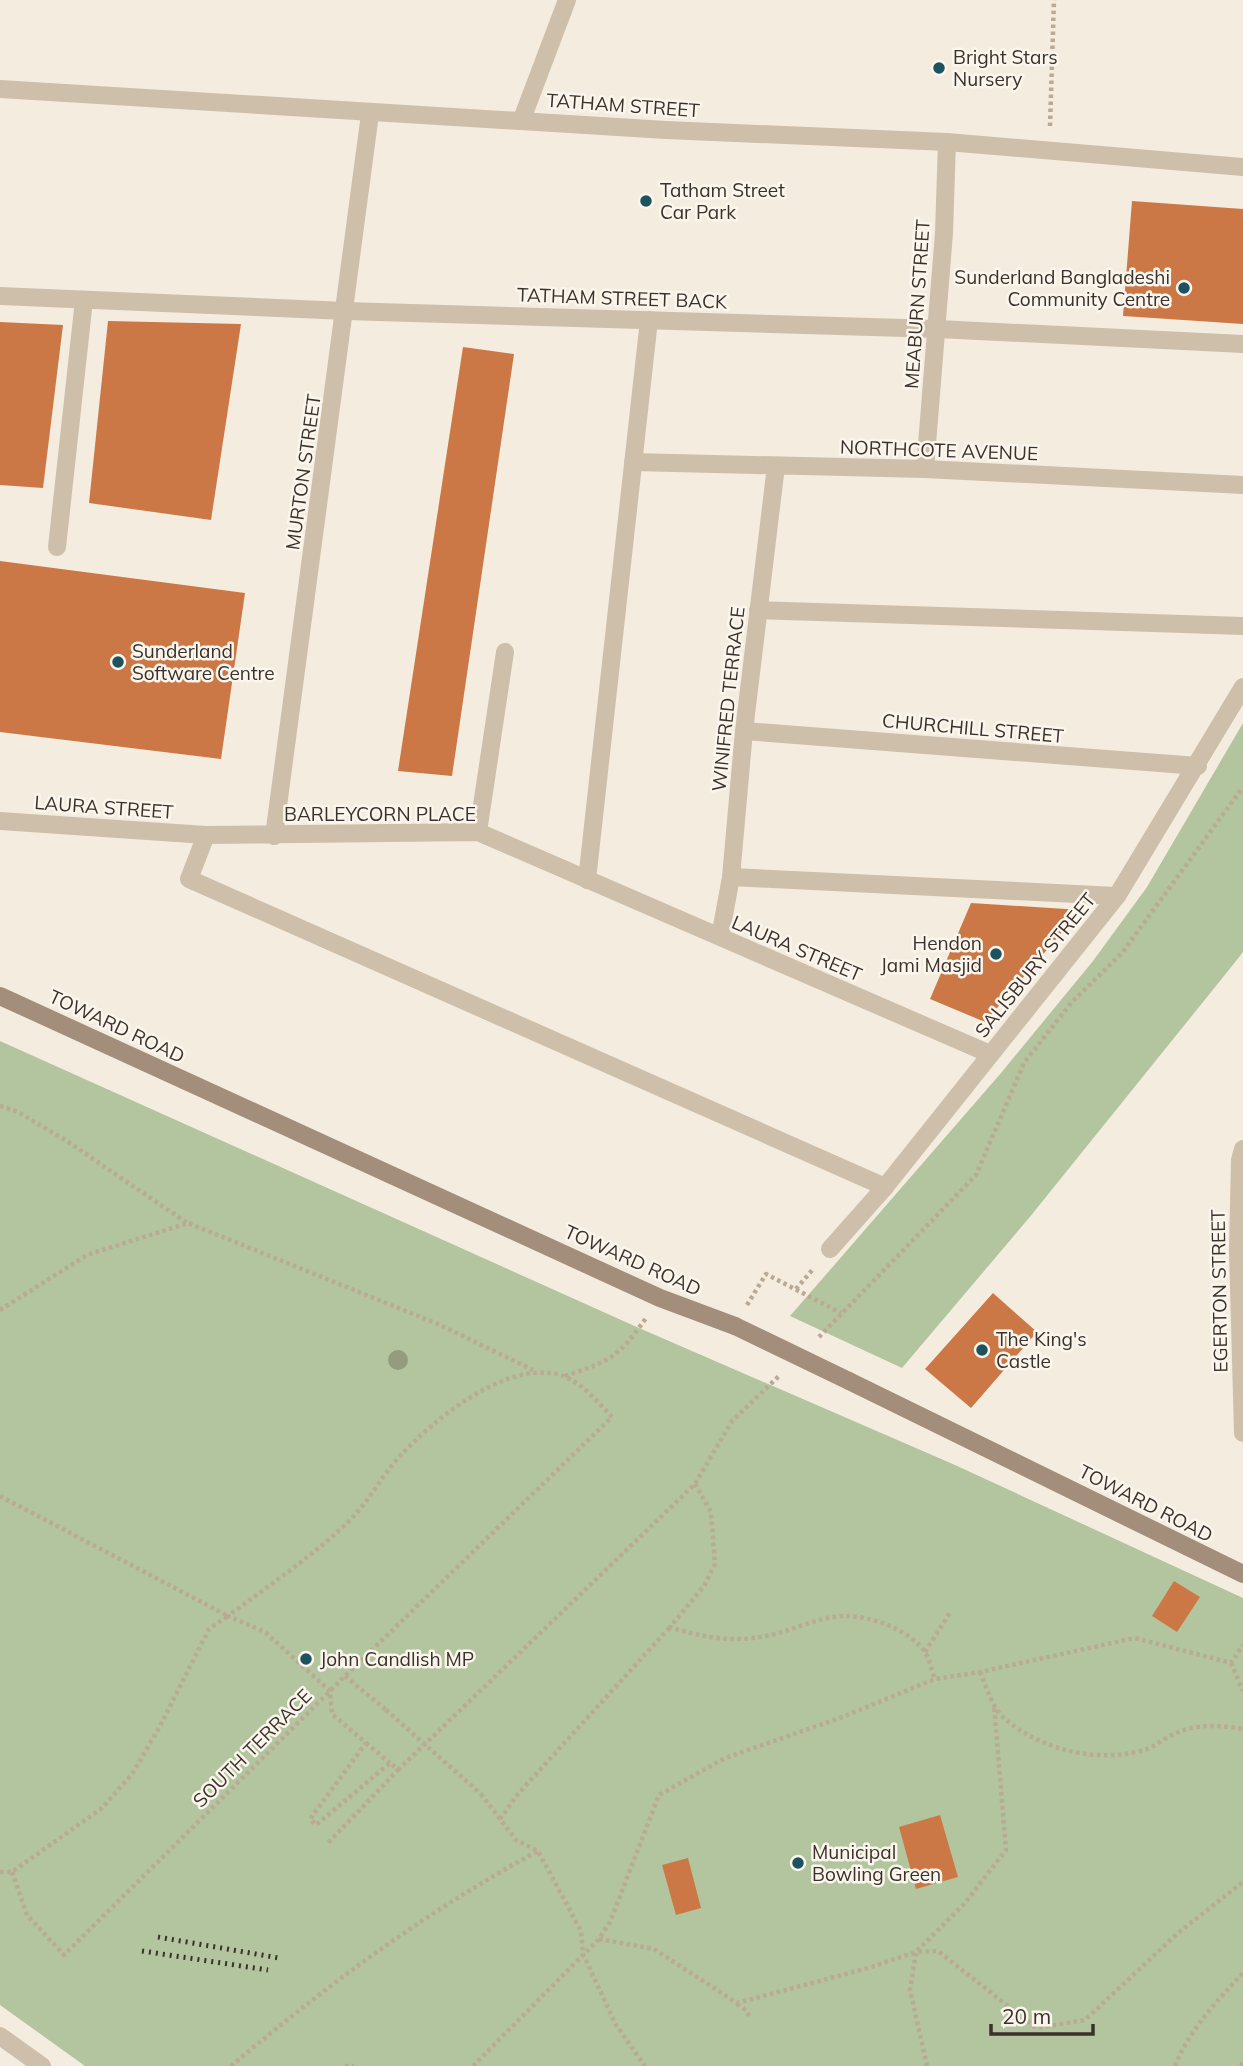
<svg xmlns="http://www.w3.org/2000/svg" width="1243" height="2066" font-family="Mulish,sans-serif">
	<rect width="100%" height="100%" fill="#f4eddf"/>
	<path fill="#b3c59e" d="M1243 723V952L1228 971 1029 1218 902 1368 790 1316 1001 1073 1093 961 1147 887Z
		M0 1041 639 1328 955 1465 1243 1598V2066H85L0 2005Z"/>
	<path fill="#cc7846" d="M1132 201 1243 209V324L1123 316Z
		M108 321 241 324 211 520 89 503Z
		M0 322 63 325 43 488 0 485Z
		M463 347 514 354 452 776 398 771Z
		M0 561 245 593 221 759 0 732Z
		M971 903 1081 910 985 1022 930 999Z
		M993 1293 1037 1332 971 1408 925 1369Z
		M1174 1581 1200 1597 1177 1632 1152 1616Z
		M940 1815 958 1877 916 1889 899 1827Z
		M688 1858 701 1908 676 1915 662 1865Z"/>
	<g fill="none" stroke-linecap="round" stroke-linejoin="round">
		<path stroke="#baa994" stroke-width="4.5" stroke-dasharray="3.5 3.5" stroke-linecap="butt" d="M1050 126 1054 0
			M0 1106 18 1112 67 1141 187 1223
			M796 1289 814 1268
			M747 1305 766 1274 841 1313
			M0 1310 87 1255 188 1223 438 1324 533 1370
			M819 1337 976 1175 1024 1063 1071 1003 1122 953 1243 787
			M565 1376C610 1361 618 1358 646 1318
			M695 1484 711 1512 715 1564 704 1586 670 1627C700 1637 729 1642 760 1637 788 1633 816 1617 844 1616 870 1615 913 1631 926 1654 930 1662 932 1671 935 1679
			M0 1496 228 1616 209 1629 159 1728 132 1774 102 1808 12 1872H0
			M925 1652 951 1611
			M1231 1663 1243 1691
			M980 1672C987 1688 992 1708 1005 1719 1043 1751 1100 1764 1147 1749 1155 1746 1162 1740 1170 1736 1193 1723 1219 1725 1243 1729
			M345 1676 386 1710
			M366 1743 390 1763
			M398 1770 695 1484 732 1421 780 1375
			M481 1794 516 1840 538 1851 581 1931 583 1954 616 2025 645 2066
			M500 1819 518 1794 670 1627
			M12 1872 27 1915 64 1955 330 1691 345 1676 612 1417C598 1402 582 1383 563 1376 509 1357 433 1420 399 1457 380 1478 367 1505 346 1524 310 1558 268 1586 228 1616L265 1632 330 1691 332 1714 366 1743 310 1819 316 1825 390 1763 398 1770 328 1843
			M599 1939 654 1949 737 2003 868 1968 916 1952 964 1904 1006 1850 994 1705
			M737 2004 746 2010 751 2019
			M231 2066C327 1985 427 1911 538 1851
			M345 2066H354
			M473 2066 599 1939 610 1922 659 1795 725 1758 840 1718 935 1679 980 1672 1135 1638 1231 1663 1243 1645
			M927 2066 910 1990 916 1952 938 1951 1036 2028 1085 2020 1178 1933 1243 1882
			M1175 2066C1190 2029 1216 2002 1243 1973
			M1241 2066 1243 2062"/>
		<path stroke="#cebfaa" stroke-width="18" d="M0 296 346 311
			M758 610 1243 626
			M478 832 505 652
			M206 835 189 879 885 1187
			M731 877 1117 896
			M587 880 649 320"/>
		<path stroke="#cebfaa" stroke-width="18" d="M522 119 567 0
			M346 311 938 329 1243 344
			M633 462 925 469 1243 485
			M925 469 944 233 947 142
			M57 547 84 300
			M744 731 1198 766
			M0 821 206 835 478 832 990 1054
			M274 836 370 114
			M720 937 731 877 744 731 776 466
			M1243 1149 1240 1160 1238 1250 1243 1433
			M830 1249 885 1187 1117 896 1243 687"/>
		<path stroke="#cebfaa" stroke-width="18" d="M0 89 666 130 947 142 1243 167
			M0 2036 42 2066"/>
		<path stroke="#a28e7b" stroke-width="18" d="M0 996 660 1298 735 1326
			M849 1381 1243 1574"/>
		<path stroke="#3b312a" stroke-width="5" stroke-dasharray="2 5" stroke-linecap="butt" d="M158 1937 279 1958
			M142 1951 268 1970"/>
		<path stroke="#baa994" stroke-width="4.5" stroke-dasharray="3.5 3.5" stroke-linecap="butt" d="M386 1710 481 1794"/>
		<path stroke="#a28e7b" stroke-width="18" d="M735 1326 849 1381"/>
	</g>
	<circle fill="#939d7d" cx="398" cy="1360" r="10"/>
	<g fill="#1d525f" stroke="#fbf6ed" stroke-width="2.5">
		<circle cx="939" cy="68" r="7"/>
		<circle cx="646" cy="201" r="7"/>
		<circle cx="1184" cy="288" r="7"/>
		<circle cx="118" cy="662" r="7"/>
		<circle cx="996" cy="954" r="7"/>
		<circle cx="982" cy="1350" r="7"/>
		<circle cx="306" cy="1659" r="7"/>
		<circle cx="798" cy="1863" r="7"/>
	</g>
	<g text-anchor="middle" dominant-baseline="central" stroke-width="5" stroke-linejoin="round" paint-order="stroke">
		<g font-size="19" fill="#3b312a" stroke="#fbf6ed" text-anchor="start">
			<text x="953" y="57">Bright Stars<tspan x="953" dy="22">Nursery</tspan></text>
			<text x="660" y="190">Tatham Street<tspan x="660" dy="22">Car Park</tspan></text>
			<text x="1170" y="277" text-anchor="end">Sunderland Bangladeshi<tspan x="1170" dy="22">Community Centre</tspan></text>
			<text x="132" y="651">Sunderland<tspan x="132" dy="22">Software Centre</tspan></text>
			<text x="982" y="943" text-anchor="end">Hendon<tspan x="982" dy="22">Jami Masjid</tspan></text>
			<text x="996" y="1339">The King's<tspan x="996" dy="22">Castle</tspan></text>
			<text x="320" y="1659">John Candlish MP</text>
			<text x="812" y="1852">Municipal<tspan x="812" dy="22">Bowling Green</tspan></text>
		</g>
		<g font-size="19" fill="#3b312a" stroke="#fbf6ed">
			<text transform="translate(623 105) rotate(4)">TATHAM STREET</text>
			<text transform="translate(622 298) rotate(2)">TATHAM STREET BACK</text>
			<text transform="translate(917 304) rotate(-86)">MEABURN STREET</text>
			<text transform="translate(939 450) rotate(2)">NORTHCOTE AVENUE</text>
			<text transform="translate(303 472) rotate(-82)">MURTON STREET</text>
			<text transform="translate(728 699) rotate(-84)">WINIFRED TERRACE</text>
			<text transform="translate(973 728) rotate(5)">CHURCHILL STREET</text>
			<text transform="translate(104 807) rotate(4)">LAURA STREET</text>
			<text x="380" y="814">BARLEYCORN PLACE</text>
			<text transform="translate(797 948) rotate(23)">LAURA STREET</text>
			<text transform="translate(1035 965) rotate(-51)">SALISBURY STREET</text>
			<text transform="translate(117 1026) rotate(25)">TOWARD ROAD</text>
			<text transform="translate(633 1260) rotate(24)">TOWARD ROAD</text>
			<text transform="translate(1219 1291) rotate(-91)">EGERTON STREET</text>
			<text transform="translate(1146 1503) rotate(27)">TOWARD ROAD</text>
			<text transform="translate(252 1748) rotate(-45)">SOUTH TERRACE</text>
		</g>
	</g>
	<path d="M991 2024v10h102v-10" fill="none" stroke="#3b312a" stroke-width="3.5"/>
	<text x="1002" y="2024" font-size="21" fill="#3b312a" stroke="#fbf6ed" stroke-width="5" paint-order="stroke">20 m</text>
</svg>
